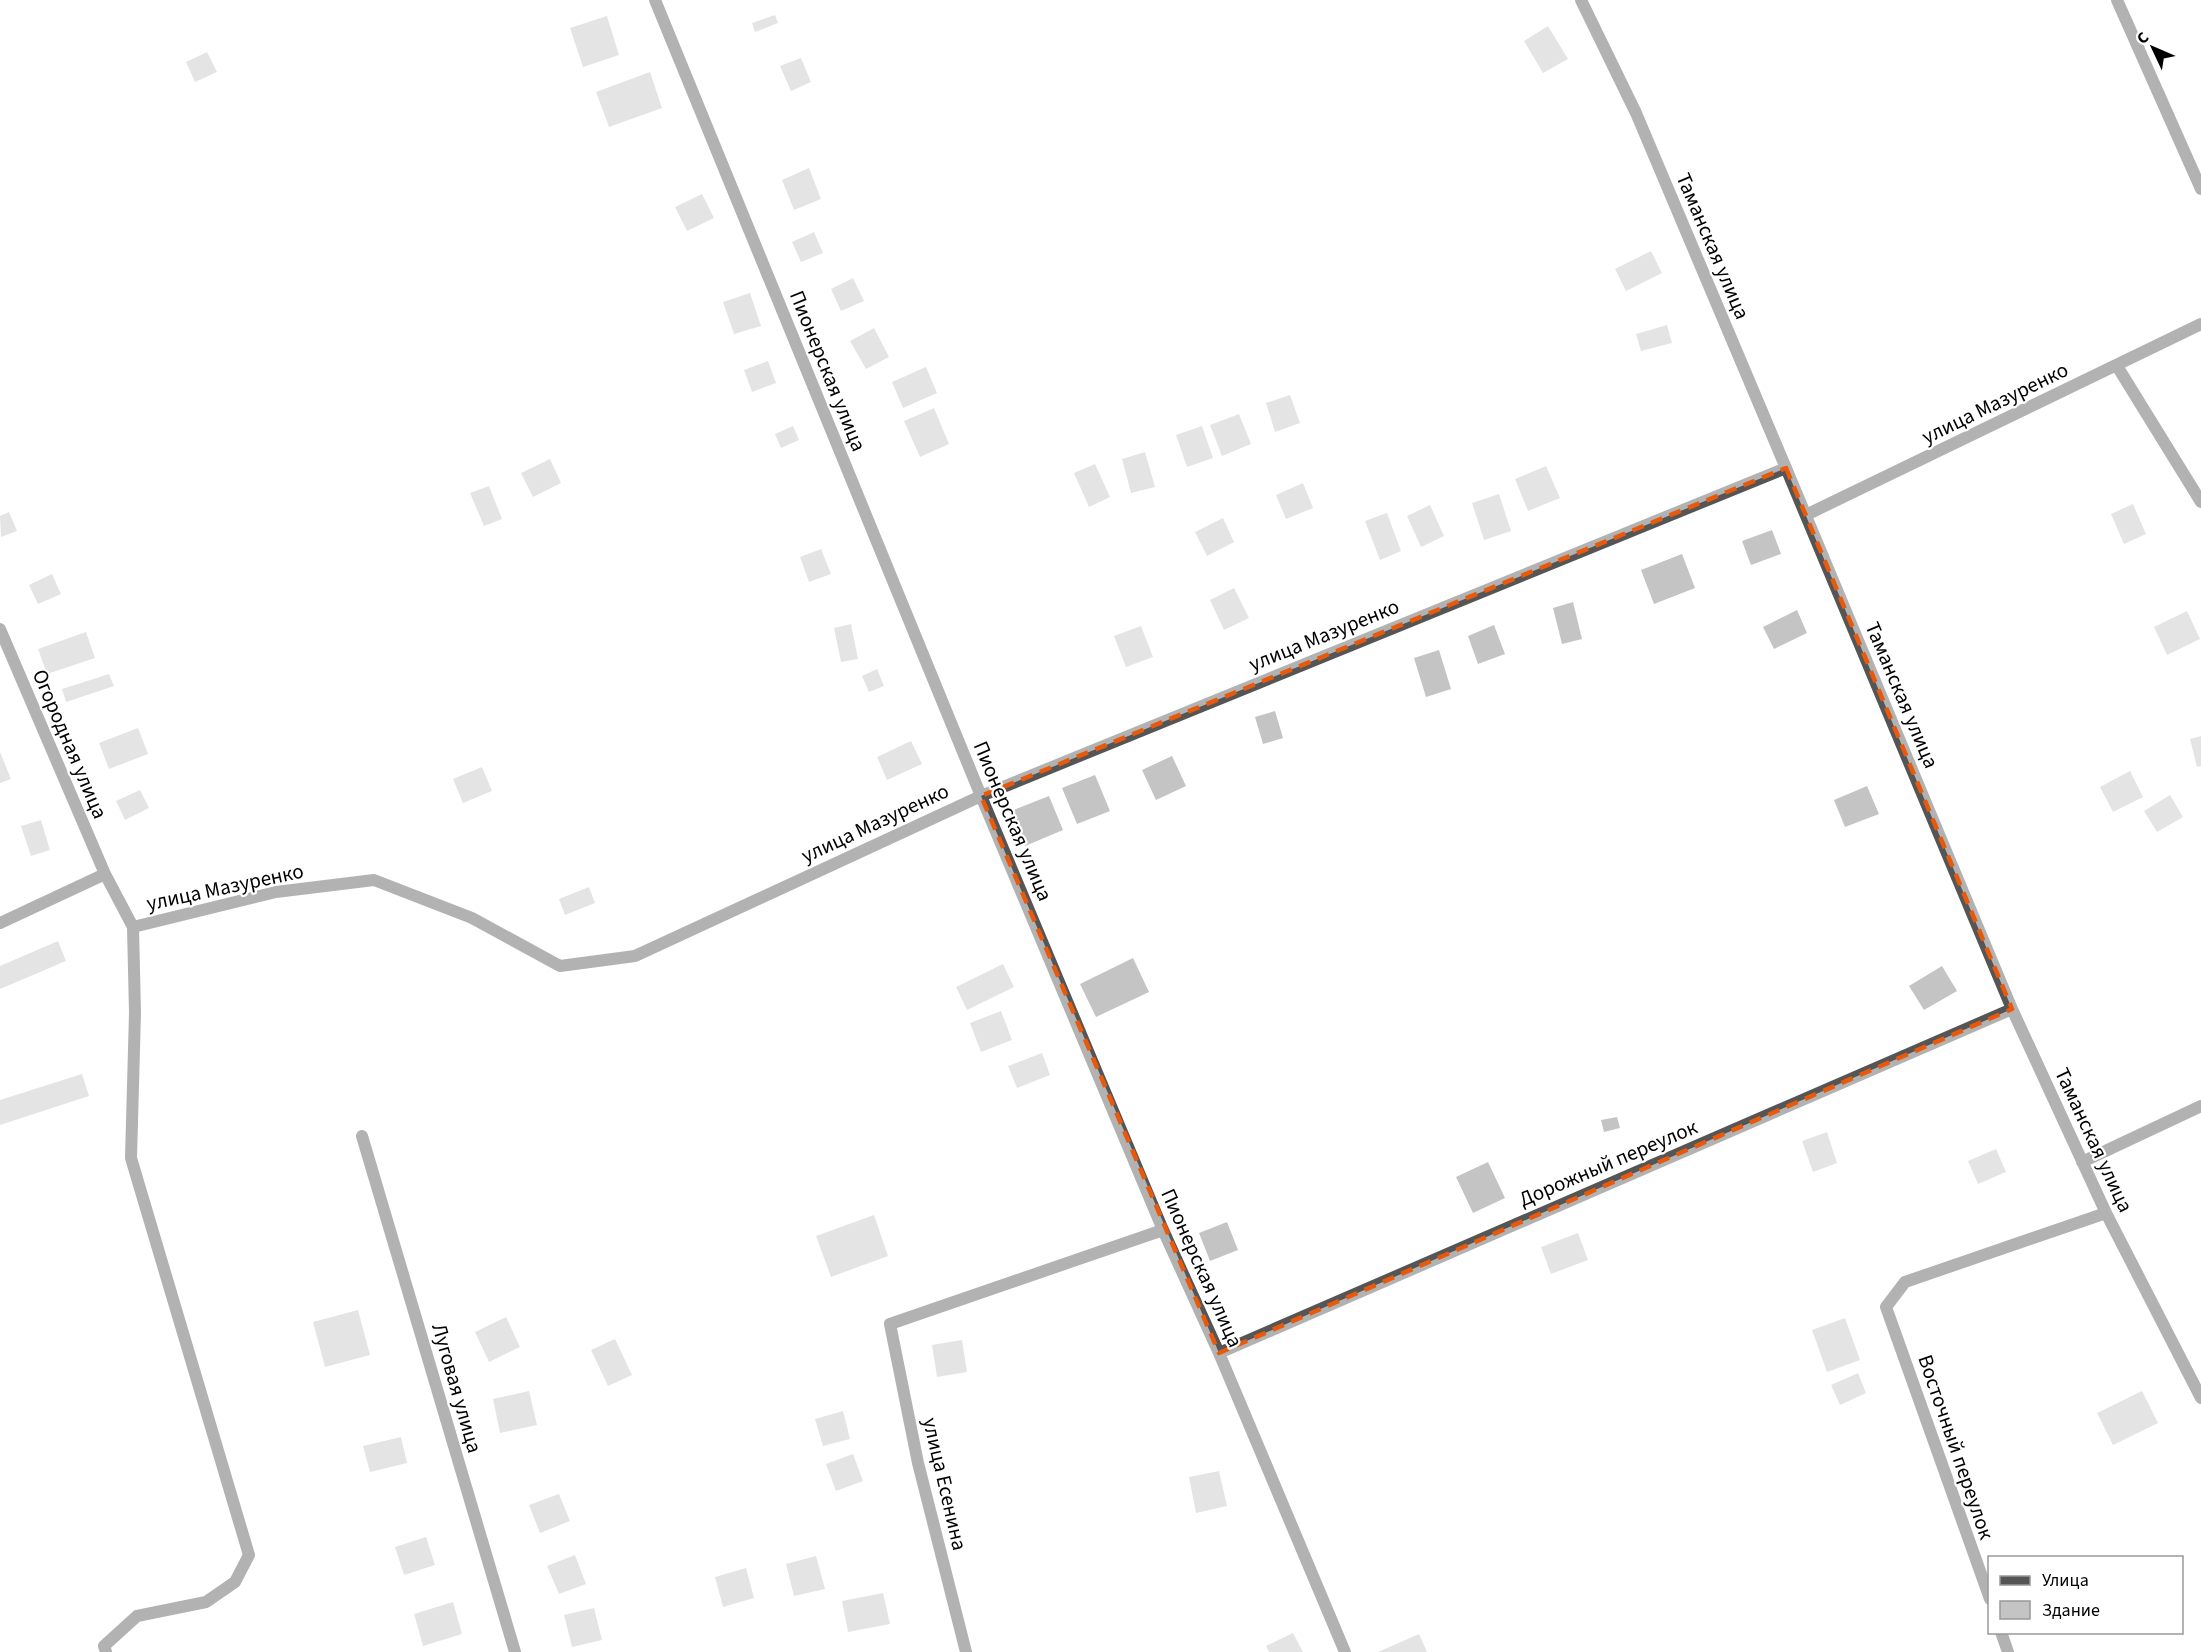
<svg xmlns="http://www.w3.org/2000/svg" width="2201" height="1652" font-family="'Source Sans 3',sans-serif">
	<rect width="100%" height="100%" fill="#fff"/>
	<path fill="#c4c4c4" d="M775 15 778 23 755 32 752 23Z
		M607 16 619 55 583 67 570 28Z
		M1548 26 1568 59 1543 73 1524 41Z
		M207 52 217 72 195 82 186 62Z
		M801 58 811 82 791 91 780 66Z
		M650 72 662 108 609 127 596 92Z
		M809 168 821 199 794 210 782 180Z
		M702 194 714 218 687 231 675 207Z
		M814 232 823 253 801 262 792 242Z
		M1651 251 1662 273 1626 291 1615 269Z
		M853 278 864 301 841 311 831 289Z
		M750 293 761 326 734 334 723 302Z
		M1667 325 1672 343 1641 351 1636 334Z
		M874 328 889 357 866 369 850 341Z
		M768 361 776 383 752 392 744 370Z
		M926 367 937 393 903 408 892 382Z
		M1290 395 1300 423 1275 432 1266 403Z
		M934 408 949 444 920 457 904 421Z
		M1239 414 1251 444 1222 456 1210 425Z
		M793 426 799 440 781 448 775 434Z
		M1202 426 1213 458 1187 467 1176 435Z
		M1145 452 1155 487 1131 493 1122 459Z
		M550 459 561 483 533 497 521 473Z
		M1095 464 1110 497 1089 507 1074 473Z
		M1546 466 1560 498 1528 511 1515 479Z
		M1303 483 1313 508 1286 519 1276 495Z
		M489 486 502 519 484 526 470 493Z
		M1499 494 1511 531 1484 540 1472 503Z
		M2133 504 2146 534 2124 544 2111 514Z
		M1430 505 1444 536 1421 547 1407 516Z
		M9 512 17 531 1 537 0 516Z
		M1387 513 1401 551 1380 560 1365 521Z
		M1223 518 1234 542 1207 556 1195 532Z
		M1772 530 1781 554 1751 565 1742 541Z
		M821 549 831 574 809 582 800 557Z
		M1682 554 1695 588 1654 604 1641 570Z
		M52 574 61 594 38 604 29 585Z
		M1234 588 1249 618 1224 630 1210 600Z
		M1573 602 1582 639 1562 644 1553 608Z
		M1797 610 1807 633 1774 649 1763 627Z
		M2187 611 2200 639 2167 655 2154 627Z
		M851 624 858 659 841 662 834 628Z
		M1494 625 1505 654 1478 664 1468 636Z
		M1141 626 1153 657 1126 667 1114 636Z
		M86 632 95 658 47 674 38 649Z
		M1439 650 1451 689 1426 697 1414 658Z
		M877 669 884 686 869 692 862 676Z
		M109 674 114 686 66 702 62 689Z
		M1275 711 1283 738 1263 744 1255 717Z
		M138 728 148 754 109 769 99 743Z
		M2201 736V766L2197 767 2190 739Z
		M911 741 922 764 887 780 877 757Z
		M0 752 11 779 0 783Z
		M1172 756 1186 786 1156 800 1142 770Z
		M482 767 492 791 463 803 453 779Z
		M2130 771 2143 797 2113 812 2100 787Z
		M1095 775 1110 811 1077 824 1062 788Z
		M1867 786 1879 814 1845 827 1834 800Z
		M140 790 149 808 125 820 116 801Z
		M2170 795 2183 817 2157 832 2144 811Z
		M1049 796 1063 830 1025 846 1011 811Z
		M41 820 50 850 31 856 21 826Z
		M589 887 595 903 565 915 559 899Z
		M58 941 66 961 0 989V966Z
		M1133 958 1149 992 1096 1017 1080 984Z
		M1003 964 1014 987 967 1010 956 987Z
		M1942 966 1957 991 1924 1010 1909 986Z
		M1001 1011 1012 1040 981 1052 970 1023Z
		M1042 1053 1050 1075 1017 1088 1008 1066Z
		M82 1074 89 1096 0 1125V1100Z
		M1617 1117 1620 1128 1604 1132 1601 1120Z
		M1827 1132 1837 1163 1813 1172 1802 1141Z
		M1996 1149 2006 1172 1978 1184 1968 1161Z
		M1488 1162 1505 1198 1473 1213 1456 1177Z
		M874 1215 888 1256 831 1277 816 1236Z
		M1227 1222 1238 1250 1210 1261 1199 1233Z
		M1578 1233 1588 1260 1551 1274 1541 1247Z
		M358 1310 370 1355 325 1367 313 1322Z
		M506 1317 520 1347 489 1362 475 1332Z
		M1845 1318 1860 1360 1827 1372 1812 1330Z
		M615 1339 632 1375 608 1386 591 1350Z
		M962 1340 967 1372 937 1377 932 1345Z
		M1858 1373 1866 1393 1840 1405 1831 1385Z
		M529 1391 537 1425 500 1433 493 1399Z
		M2142 1391 2158 1423 2113 1445 2097 1413Z
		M843 1411 850 1439 823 1446 815 1419Z
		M401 1437 407 1463 370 1472 363 1446Z
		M853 1454 863 1481 836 1491 826 1464Z
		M1219 1471 1227 1506 1196 1513 1189 1477Z
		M559 1494 570 1521 540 1533 529 1505Z
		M426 1537 435 1565 404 1575 395 1547Z
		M575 1555 586 1584 559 1594 547 1566Z
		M816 1556 825 1589 794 1596 786 1564Z
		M746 1568 754 1598 723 1607 715 1577Z
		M883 1593 890 1624 848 1632 842 1601Z
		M453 1602 462 1634 423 1646 414 1614Z
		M594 1608 602 1640 572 1647 564 1615Z
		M1293 1633 1303 1652H1269L1266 1646Z
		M1419 1634 1427 1652H1378Z"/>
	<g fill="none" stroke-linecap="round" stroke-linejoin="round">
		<path stroke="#555" stroke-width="12" d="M106 1652 104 1646 137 1616 206 1602 235 1582 249 1555 131 1158 135 1013 133 927"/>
		<path stroke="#555" stroke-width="12" d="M655 0 981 796 1163 1230 1219 1353 1345 1652
			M1581 0 1636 113 1786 468 2012 1009 2106 1213 2201 1398
			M2117 0 2201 189
			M2117 366 2201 502
			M1806 515 2201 324
			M0 629 105 874
			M0 923 105 874 133 927 276 892 374 880 472 918 560 966 635 956 981 796 1786 468
			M362 1136 515 1652
			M2082 1162 2201 1106
			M1219 1353 2012 1009
			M1990 1599 1886 1307 1905 1282 2106 1213
			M2001 1632 2008 1652
			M966 1652 918 1463 890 1324 1163 1230"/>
	</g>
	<path d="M0 0H2201V1652H0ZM1786 468 2012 1009 1219 1353 981 796Z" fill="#fff" fill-opacity=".55" fill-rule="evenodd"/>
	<path fill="none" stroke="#e8590c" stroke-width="4.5" stroke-dasharray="12 8" stroke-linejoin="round" d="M1786 468 2012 1009 1219 1353 981 796Z"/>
	<g text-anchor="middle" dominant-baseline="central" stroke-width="4.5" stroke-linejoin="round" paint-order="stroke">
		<g font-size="21" fill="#000" stroke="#fff">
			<text transform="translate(1713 246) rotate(67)">Таманская улица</text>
			<text transform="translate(828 371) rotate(68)">Пионерская улица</text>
			<text transform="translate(1995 403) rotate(-26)">улица Мазуренко</text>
			<text transform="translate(1324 635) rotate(-22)">улица Мазуренко</text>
			<text transform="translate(1902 695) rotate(67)">Таманская улица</text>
			<text transform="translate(70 744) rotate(67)">Огородная улица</text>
			<text transform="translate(1013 821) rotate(67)">Пионерская улица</text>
			<text transform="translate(875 823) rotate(-25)">улица Мазуренко</text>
			<text transform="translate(225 887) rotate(-12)">улица Мазуренко</text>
			<text transform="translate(2094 1140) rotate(65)">Таманская улица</text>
			<text transform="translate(1608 1163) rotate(-23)">Дорожный переулок</text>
			<text transform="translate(1202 1268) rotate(66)">Пионерская улица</text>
			<text transform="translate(457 1388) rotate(74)">Луговая улица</text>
			<text transform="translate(1956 1447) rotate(71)">Восточный переулок</text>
			<text transform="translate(945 1484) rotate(77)">улица Есенина</text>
		</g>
	</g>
	<rect x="1988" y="1556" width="195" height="78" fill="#ffffff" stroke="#999999" stroke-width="1.5"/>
	<rect x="2000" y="1576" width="30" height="9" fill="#555555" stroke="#999999" stroke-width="1.5"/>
	<text x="2042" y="1586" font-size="18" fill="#000000">Улица</text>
	<rect x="2000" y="1601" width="30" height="18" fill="#c4c4c4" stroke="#999999" stroke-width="1.5"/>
	<text x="2042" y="1616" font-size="18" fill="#000000">Здание</text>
	<g transform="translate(2153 48) rotate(314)" stroke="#ffffff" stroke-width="4.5" paint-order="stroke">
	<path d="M0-4.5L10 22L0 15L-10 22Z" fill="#000000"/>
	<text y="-9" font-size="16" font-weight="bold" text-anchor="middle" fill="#000000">С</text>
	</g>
</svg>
